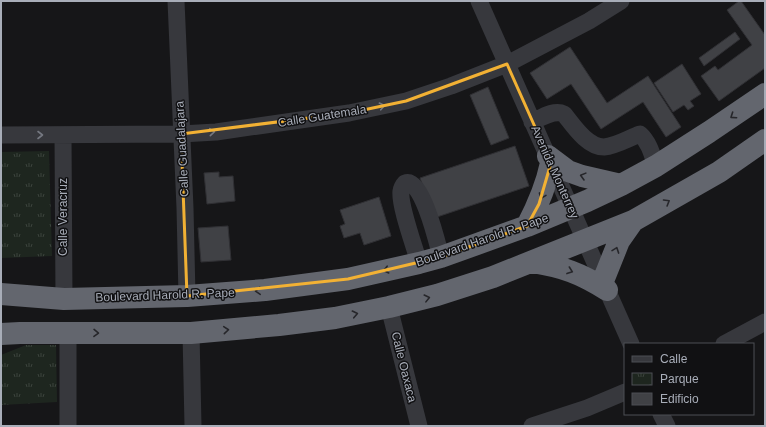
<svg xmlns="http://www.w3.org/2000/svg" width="766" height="427" font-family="Arial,sans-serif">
	<defs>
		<pattern id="park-tufts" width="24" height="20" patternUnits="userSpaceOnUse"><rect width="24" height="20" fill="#1e261f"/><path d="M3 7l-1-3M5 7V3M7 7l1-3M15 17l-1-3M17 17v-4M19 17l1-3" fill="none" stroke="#3c433d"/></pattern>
	</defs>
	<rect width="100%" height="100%" fill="#161618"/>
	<path fill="url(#park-tufts)" d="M49 151 52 256 1 258V152Z
		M26 345H56L57 402 1 405V355Z"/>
	<path fill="#404145" stroke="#303034" d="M739 1H741L765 35V68L719 101 701 76 715 66 718 70 752 45 727 10Z
		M735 32 740 39 704 66 699 58Z
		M570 47 607 103 648 76 681 127 666 137 643 102 601 129 571 84 547 99 530 73Z
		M682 64 701 94 690 101 694 106 688 110 684 105 673 112 654 83Z
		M488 87 509 138 491 145 470 95Z
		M515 146 529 186 434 218 420 178Z
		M219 172V177L233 176 235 201 207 204 204 173Z
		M379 197 391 236 364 245 360 233 344 238 340 226 345 224 340 210Z
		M228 226 231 260 201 262 198 228Z"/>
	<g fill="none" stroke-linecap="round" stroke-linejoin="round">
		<path stroke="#37383d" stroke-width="17" d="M176 1 185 208 187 296
			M479 1 631 344
			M532 122C541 118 554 109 564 114 573 125 587 147 604 147 616 146 629 138 640 134 649 142 652 154 656 166
			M1 135 181 134 216 132 349 113 406 101 451 86 507 64 589 21 621 1
			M63 135 64 299
			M419 263C415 248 399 205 401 191 401 189 403 185 405 183 422 176 438 246 441 257
			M389 307 419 426
			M68 332V426
			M191 333 193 426
			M724 344 765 322
			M661 414 667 426
			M532 426 587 408 625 392"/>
		<path stroke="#63666e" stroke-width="22" d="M548 156 568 171 582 176 621 185
			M527 226C538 205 546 187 551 163
			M532 262C563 267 580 273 607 290
			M603 281 619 241 633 221
			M1 294 64 299 187 296 265 290 348 279 419 263 441 257 527 226 587 201 621 185 656 166 709 132 765 94
			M1 334 20 333H191L279 325 335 318 389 307 437 295 493 277 633 221 719 172 765 140"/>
	</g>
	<defs><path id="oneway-chevron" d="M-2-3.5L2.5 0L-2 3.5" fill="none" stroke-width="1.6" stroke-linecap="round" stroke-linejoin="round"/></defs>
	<g stroke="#757881">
		<use href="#oneway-chevron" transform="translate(382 106) rotate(-12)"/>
		<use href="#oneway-chevron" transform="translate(212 132) rotate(-5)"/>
		<use href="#oneway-chevron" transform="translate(40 135)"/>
	</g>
	<g stroke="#26262a">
		<use href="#oneway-chevron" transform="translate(733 116) rotate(146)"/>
		<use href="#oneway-chevron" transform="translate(583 176) rotate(-165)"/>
		<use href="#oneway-chevron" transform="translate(542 196) rotate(110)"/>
		<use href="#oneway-chevron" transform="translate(667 202) rotate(-31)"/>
		<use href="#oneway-chevron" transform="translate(616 250) rotate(-70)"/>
		<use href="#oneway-chevron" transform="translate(386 270) rotate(167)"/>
		<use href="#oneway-chevron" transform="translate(570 271) rotate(20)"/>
		<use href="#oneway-chevron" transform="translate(258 291) rotate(176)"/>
		<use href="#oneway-chevron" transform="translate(427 298) rotate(-14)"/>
		<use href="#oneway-chevron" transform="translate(355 314) rotate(-12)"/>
		<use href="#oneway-chevron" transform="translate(226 330) rotate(-5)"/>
		<use href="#oneway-chevron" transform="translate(96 333) rotate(1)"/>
	</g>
	<path fill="none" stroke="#f2b134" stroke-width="3" stroke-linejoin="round" d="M507 64 551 163 539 204 527 226 441 257 348 279 187 296 181 134 349 113 406 101Z"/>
	<g text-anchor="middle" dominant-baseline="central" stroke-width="3" stroke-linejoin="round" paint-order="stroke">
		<g font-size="12" fill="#a8adb8" stroke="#111113">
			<text transform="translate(322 116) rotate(-9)">Calle Guatemala</text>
			<text transform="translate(182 149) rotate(-93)">Calle Guadalajara</text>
			<text transform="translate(555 172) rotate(66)">Avenida Monterrey</text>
			<text transform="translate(63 217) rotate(-90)">Calle Veracruz</text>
			<text transform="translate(482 240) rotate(-19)">Boulevard Harold R. Pape</text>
			<text transform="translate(165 295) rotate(-2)">Boulevard Harold R. Pape</text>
			<text transform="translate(404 367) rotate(76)">Calle Oaxaca</text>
		</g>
	</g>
	<rect width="766" height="427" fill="none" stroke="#a8adb8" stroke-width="4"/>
	<rect x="624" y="343" width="130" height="72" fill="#111113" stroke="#4d4f55"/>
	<rect x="632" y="356" width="20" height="6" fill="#37383d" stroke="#4d4f55"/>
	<text x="660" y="363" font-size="12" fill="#a8adb8">Calle</text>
	<rect x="632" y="373" width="20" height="12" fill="url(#park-tufts)" stroke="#4d4f55"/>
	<text x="660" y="383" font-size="12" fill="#a8adb8">Parque</text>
	<rect x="632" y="393" width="20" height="12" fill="#404145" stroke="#4d4f55"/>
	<text x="660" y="403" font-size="12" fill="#a8adb8">Edificio</text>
</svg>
